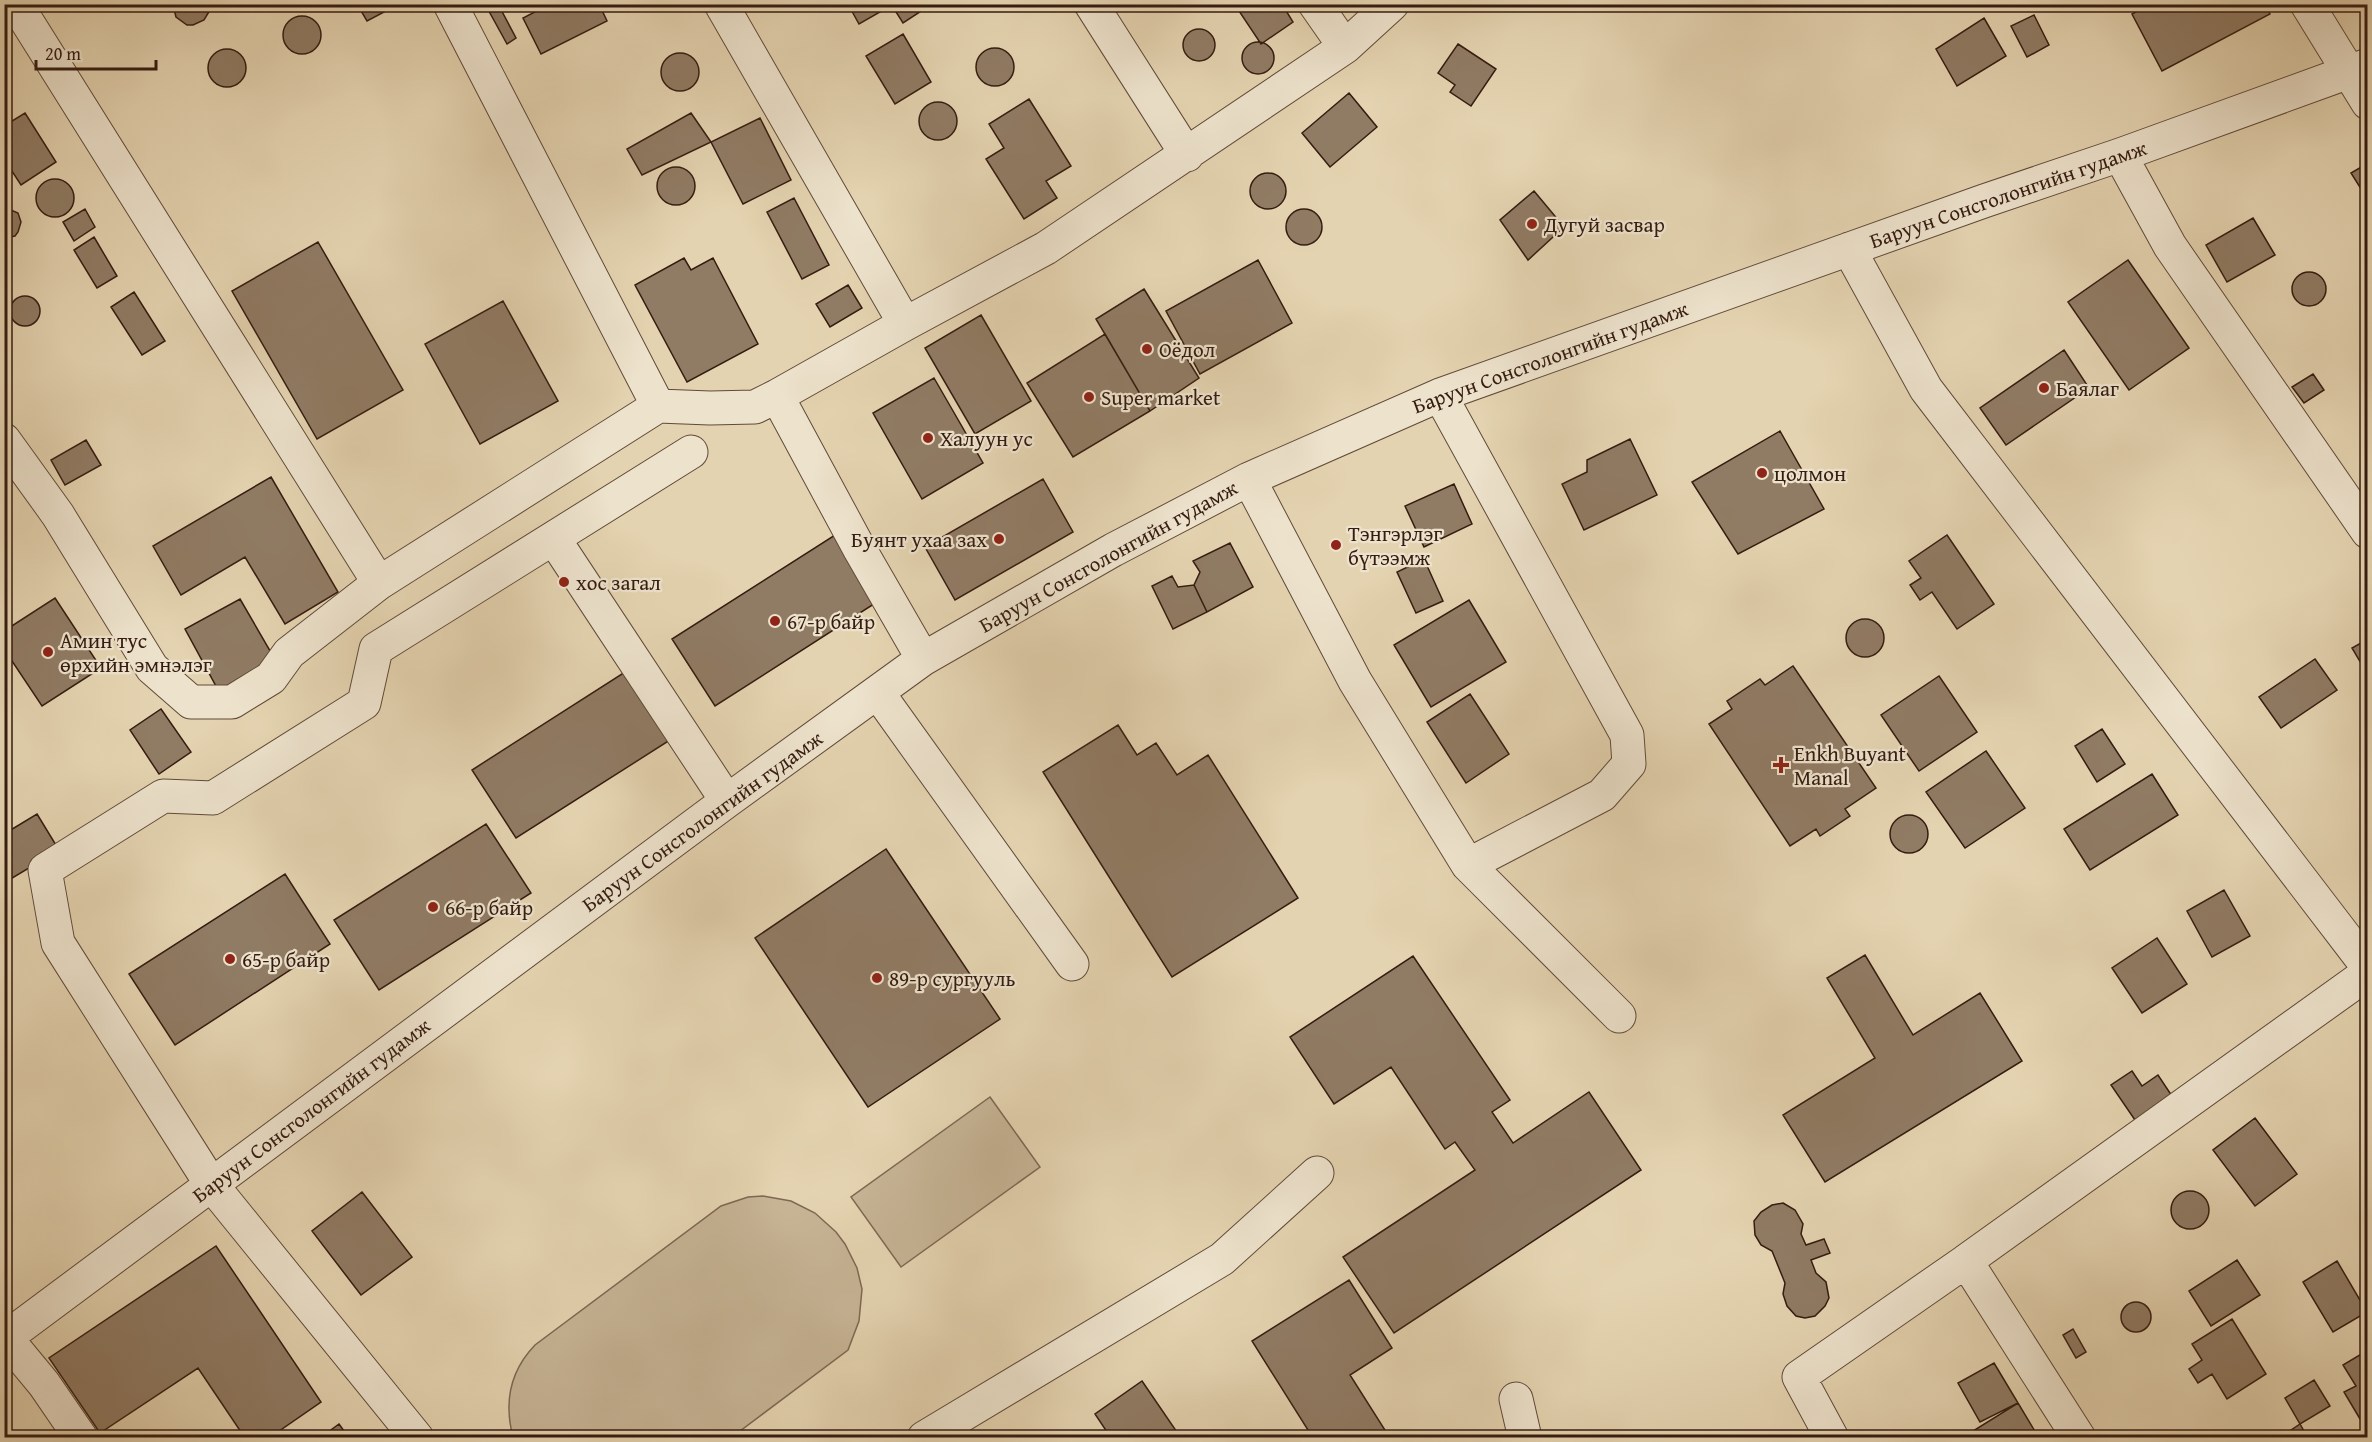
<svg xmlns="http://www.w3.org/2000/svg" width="2372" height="1442" font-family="'Gentium Book Plus',serif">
	<rect width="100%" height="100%" fill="#e4d3b0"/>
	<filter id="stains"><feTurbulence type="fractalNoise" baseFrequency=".00333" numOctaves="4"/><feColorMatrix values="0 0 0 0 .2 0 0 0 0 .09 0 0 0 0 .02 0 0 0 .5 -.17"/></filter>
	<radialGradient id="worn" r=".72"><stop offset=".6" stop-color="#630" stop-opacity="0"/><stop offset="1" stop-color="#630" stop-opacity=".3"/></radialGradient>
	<path fill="#c6b495" stroke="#7e6853" stroke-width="1.5" d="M990 1097 1040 1167 901 1267 851 1197Z
		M763 1196 791 1201 815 1213 836 1232 845 1244 857 1268 862 1289 859 1321 848 1350 732 1437H513C504 1403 510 1371 535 1345L721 1206 748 1197Z"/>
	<path fill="#907b64" stroke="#351c11" stroke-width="1.5" d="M210 4V10L204 20 193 25H187L176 17 173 5Z
		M357 4H382L386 11 367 21Z
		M485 4H498L516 38 507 44Z
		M550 4H599L607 21 541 54 523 18Z
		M848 4H885L887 8 859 24Z
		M891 4H932L903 23Z
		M1242 4H1282L1293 22 1261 44 1237 8Z
		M2150 4H2265L2270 14 2162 71 2132 14Z
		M2034 15 2049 45 2027 57 2011 26Z
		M283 35a19 19 0 1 1 38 0a19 19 0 1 1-38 0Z
		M1984 18 2006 56 1957 86 1936 49Z
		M1183 45a16 16 0 1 1 32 0a16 16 0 1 1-32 0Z
		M903 34 931 82 895 104 866 56Z
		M1242 58a16 16 0 1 1 32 0a16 16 0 1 1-32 0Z
		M1458 44 1496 69 1471 106 1450 92 1455 85 1438 73Z
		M976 67a19 19 0 1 1 38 0a19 19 0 1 1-38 0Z
		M208 68a19 19 0 1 1 38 0a19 19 0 1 1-38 0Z
		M661 72a19 19 0 1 1 38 0a19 19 0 1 1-38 0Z
		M1349 93 1377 127 1330 167 1302 133Z
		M1029 99 1071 166 1046 181 1057 198 1024 219 986 159 1004 148 989 124Z
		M919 121a19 19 0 1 1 38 0a19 19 0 1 1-38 0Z
		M25 113 56 162 21 185 4 159V126Z
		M691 113 711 142 642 175 627 149Z
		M760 118 791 180 743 204 711 142Z
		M2368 163V200L2351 173Z
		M657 186a19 19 0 1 1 38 0a19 19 0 1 1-38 0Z
		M1250 191a18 18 0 1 1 36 0a18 18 0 1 1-36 0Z
		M36 198a19 19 0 1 1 38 0a19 19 0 1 1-38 0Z
		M1534 191 1564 227 1528 260 1500 220Z
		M794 198 829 265 802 279 767 212Z
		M4 207 18 213 21 222 18 232 15 236 4 238Z
		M1286 227a18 18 0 1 1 36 0a18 18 0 1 1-36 0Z
		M85 209 95 227 74 241 63 222Z
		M2253 218 2275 255 2227 282 2206 245Z
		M94 237 117 276 97 288 74 250Z
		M318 242 403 390 317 439 232 291Z
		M684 258 691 270 713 258 758 344 687 382 635 285Z
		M1258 260 1292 323 1200 374 1166 311Z
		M2128 260 2189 348 2129 390 2068 302Z
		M2292 289a17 17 0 1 1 34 0a17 17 0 1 1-34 0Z
		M848 285 862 308 830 327 816 304Z
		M1144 289 1199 378 1150 411 1096 319Z
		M134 292 165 341 142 355 111 307Z
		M10 311a15 15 0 1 1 30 0a15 15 0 1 1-30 0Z
		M503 301 558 401 480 444 425 344Z
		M981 315 1031 401 975 434 925 348Z
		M1105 334 1150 411 1073 457 1027 383Z
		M2064 350 2089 388 2006 445 1980 408Z
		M2313 374 2324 390 2304 403 2292 387Z
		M934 378 983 463 922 499 873 413Z
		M1780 431 1824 509 1738 554 1692 482Z
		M1630 439 1657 495 1584 530 1562 484 1587 472V460Z
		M86 440 101 465 65 485 51 460Z
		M271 477 338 592 285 624 245 557 181 595 153 546Z
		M1043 479 1073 532 955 600 925 547Z
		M1454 484 1472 524 1424 547 1405 506Z
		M4 510 11 521V527L4 538Z
		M835 535 877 602 715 706 672 639Z
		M1947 535 1994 604 1957 629 1932 592 1920 600 1910 585 1921 578 1909 561Z
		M1230 543 1253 587 1207 612 1194 585 1200 572 1193 561Z
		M1424 559 1443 601 1416 613 1397 572Z
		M1172 576 1178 587 1194 585 1207 612 1173 629 1152 586Z
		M55 598 101 668 42 706 4 649V631Z
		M240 599 280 668 223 699 185 629Z
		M1469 600 1506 662 1431 707 1394 645Z
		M1846 638a19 19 0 1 1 38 0a19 19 0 1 1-38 0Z
		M2368 639V675L2352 648Z
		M2315 659 2337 690 2281 728 2259 697Z
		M1793 666 1876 788 1845 809 1850 816 1820 836 1816 829 1790 846 1709 724 1732 709 1727 701 1760 679 1765 685Z
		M625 672 670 740 516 838 472 770Z
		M1939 676 1977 732 1919 771 1881 715Z
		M1470 694 1509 754 1466 783 1427 722Z
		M161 709 191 752 159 774 130 730Z
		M1118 725 1137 755 1156 743 1177 775 1208 755 1298 898 1172 977 1043 772Z
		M2102 729 2125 764 2097 782 2075 746Z
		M1986 751 2025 808 1965 848 1926 792Z
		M2152 774 2178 815 2090 870 2064 829Z
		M37 814 59 850 4 883V834Z
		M1890 834a19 19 0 1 1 38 0a19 19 0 1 1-38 0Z
		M486 824 531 893 379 990 334 920Z
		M886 849 1000 1019 868 1107 755 938Z
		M285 874 330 944 175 1045 129 974Z
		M2224 890 2250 936 2212 957 2187 911Z
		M2157 938 2187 984 2142 1013 2112 968Z
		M1865 955 1913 1035 1980 993 2022 1061 1825 1182 1783 1115 1875 1058 1827 978Z
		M1413 956 1510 1100 1492 1112 1513 1143 1589 1092 1641 1170 1394 1333 1343 1257 1475 1170 1455 1142 1445 1149 1391 1067 1334 1104 1290 1037Z
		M2132 1071 2142 1086 2158 1075 2174 1099 2137 1123 2111 1085Z
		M2255 1118 2297 1174 2255 1206 2213 1150Z
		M2171 1210a19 19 0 1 1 38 0a19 19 0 1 1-38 0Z
		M362 1192 412 1257 361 1295 312 1231Z
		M1783 1203 1795 1210 1803 1224 1801 1234 1806 1245 1824 1239 1830 1253 1811 1260 1816 1273 1826 1282 1829 1298 1825 1306 1815 1316 1805 1318 1796 1316 1787 1306 1783 1294 1785 1283 1772 1251 1761 1245 1755 1235 1754 1221 1761 1212 1772 1205Z
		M216 1246 321 1402 269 1438H245L198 1368 100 1433 49 1358Z
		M2237 1260 2260 1295 2211 1326 2189 1291Z
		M2337 1261 2367 1312 2333 1332 2303 1282Z
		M1349 1280 1392 1348 1350 1375 1390 1438H1313L1252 1341Z
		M2121 1317a15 15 0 1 1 30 0a15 15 0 1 1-30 0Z
		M2232 1319 2266 1374 2227 1399 2212 1374 2198 1383 2189 1369 2202 1360 2192 1344Z
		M2073 1329 2086 1352 2076 1358 2063 1335Z
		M2363 1353 2368 1360V1422L2363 1424 2344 1392 2356 1386 2343 1365Z
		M1994 1363 2018 1403 1980 1422 1958 1383Z
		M2314 1380 2330 1406 2300 1424 2285 1398Z
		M1142 1381 1181 1438H1111L1095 1414Z
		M2018 1403 2039 1438H1977L1973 1431Z
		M339 1424 349 1438H320Z
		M2300 1424 2308 1438H2279Z"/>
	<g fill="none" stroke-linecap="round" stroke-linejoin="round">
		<g stroke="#614a39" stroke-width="35">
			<path id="minor" d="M16 4 379 583
				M450 4 658 406
				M721 4 905 324
				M1091 4 1187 155
				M1315 4 1345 47
				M2307 4 2368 103
				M2120 155 2170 246 2368 532
				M1849 249 1926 389 2368 967
				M1440 395 1627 735 1629 764 1602 795 1468 865
				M777 396 859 548 923 659
				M4 440 58 515 152 668 191 702H232L271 678 289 653 379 583 658 406 710 408 755 407 777 396 905 324 1046 248 1345 47 1392 4
				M1249 479 1355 681 1468 865 1619 1016
				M554 539 727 801
				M878 693 1072 964
				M6 1338 44 1384 81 1438
				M4 1339 727 801 923 659 1113 550 1249 479 1440 395 1984 201 2120 155 2368 65
				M1516 1399 1525 1438
				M417 1438 211 1184 58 943 45 870 163 796 213 798 364 703 376 649 691 452
				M924 1438 1222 1259 1317 1173
				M1832 1438 1799 1377 1966 1261
				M2079 1438 1966 1261 2368 973"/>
		</g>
		<use href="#minor" stroke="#ede2cc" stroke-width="33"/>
	</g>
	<g fill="#8f2418" stroke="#ede2cc" stroke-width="2">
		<circle cx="1532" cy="224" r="6"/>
		<circle cx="1147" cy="349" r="6"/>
		<circle cx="2044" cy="388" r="6"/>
		<circle cx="1089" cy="397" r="6"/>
		<circle cx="928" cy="438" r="6"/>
		<circle cx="1762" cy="473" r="6"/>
		<circle cx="999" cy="539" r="6"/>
		<circle cx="1336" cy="545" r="6"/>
		<circle cx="564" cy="582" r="6"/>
		<circle cx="775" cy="621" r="6"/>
		<circle cx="48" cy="652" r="6"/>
		<path d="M1778 756h6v6h6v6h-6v6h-6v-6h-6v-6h6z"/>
		<circle cx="433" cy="907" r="6"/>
		<circle cx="230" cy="959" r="6"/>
		<circle cx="877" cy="978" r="6"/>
	</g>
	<g text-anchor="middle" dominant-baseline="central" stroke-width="4.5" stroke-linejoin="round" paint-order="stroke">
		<g font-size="21" fill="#351c11" stroke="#ede2cc">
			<text transform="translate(2008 194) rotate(-19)">Баруун Сонсголонгийн гудамж</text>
			<text transform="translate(1550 357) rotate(-20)">Баруун Сонсголонгийн гудамж</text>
			<text transform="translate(1108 556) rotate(-29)">Баруун Сонсголонгийн гудамж</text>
			<text transform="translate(702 821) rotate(-36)">Баруун Сонсголонгийн гудамж</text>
			<text transform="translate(311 1110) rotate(-37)">Баруун Сонсголонгийн гудамж</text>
		</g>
		<g font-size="21" fill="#351c11" stroke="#ede2cc" text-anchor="start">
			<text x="1544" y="224">Дугуй засвар</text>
			<text x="1159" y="349">Оёдол</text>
			<text x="2056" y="388">Баялаг</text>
			<text x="1101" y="397">Super market</text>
			<text x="940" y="438">Халуун ус</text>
			<text x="1774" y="473">цолмон</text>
			<text x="1348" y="533">Тэнгэрлэг<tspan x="1348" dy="24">бүтээмж</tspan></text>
			<text x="987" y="539" text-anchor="end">Буянт ухаа зах</text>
			<text x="576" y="582">хос загал</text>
			<text x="787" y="621">67-р байр</text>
			<text x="60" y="640">Амин тус<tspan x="60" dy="24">өрхийн эмнэлэг</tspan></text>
			<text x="1794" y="753">Enkh Buyant<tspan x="1794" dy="24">Manal</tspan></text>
			<text x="445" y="907">66-р байр</text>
			<text x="242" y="959">65-р байр</text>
			<text x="889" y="978">89-р сургууль</text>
		</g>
	</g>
	<rect width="2372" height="1442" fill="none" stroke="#e4d3b0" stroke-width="24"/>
	<rect x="6" y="6" width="2360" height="1430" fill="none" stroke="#351c11" stroke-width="3"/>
	<rect x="12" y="12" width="2348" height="1418" fill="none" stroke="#351c11" stroke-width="1.5"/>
	<path d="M36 60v9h120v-9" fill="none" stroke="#351c11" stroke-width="3"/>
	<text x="45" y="60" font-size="18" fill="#351c11" stroke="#ede2cc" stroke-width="4.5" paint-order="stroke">20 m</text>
	<rect width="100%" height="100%" filter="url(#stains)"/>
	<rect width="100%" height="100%" fill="url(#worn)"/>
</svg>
